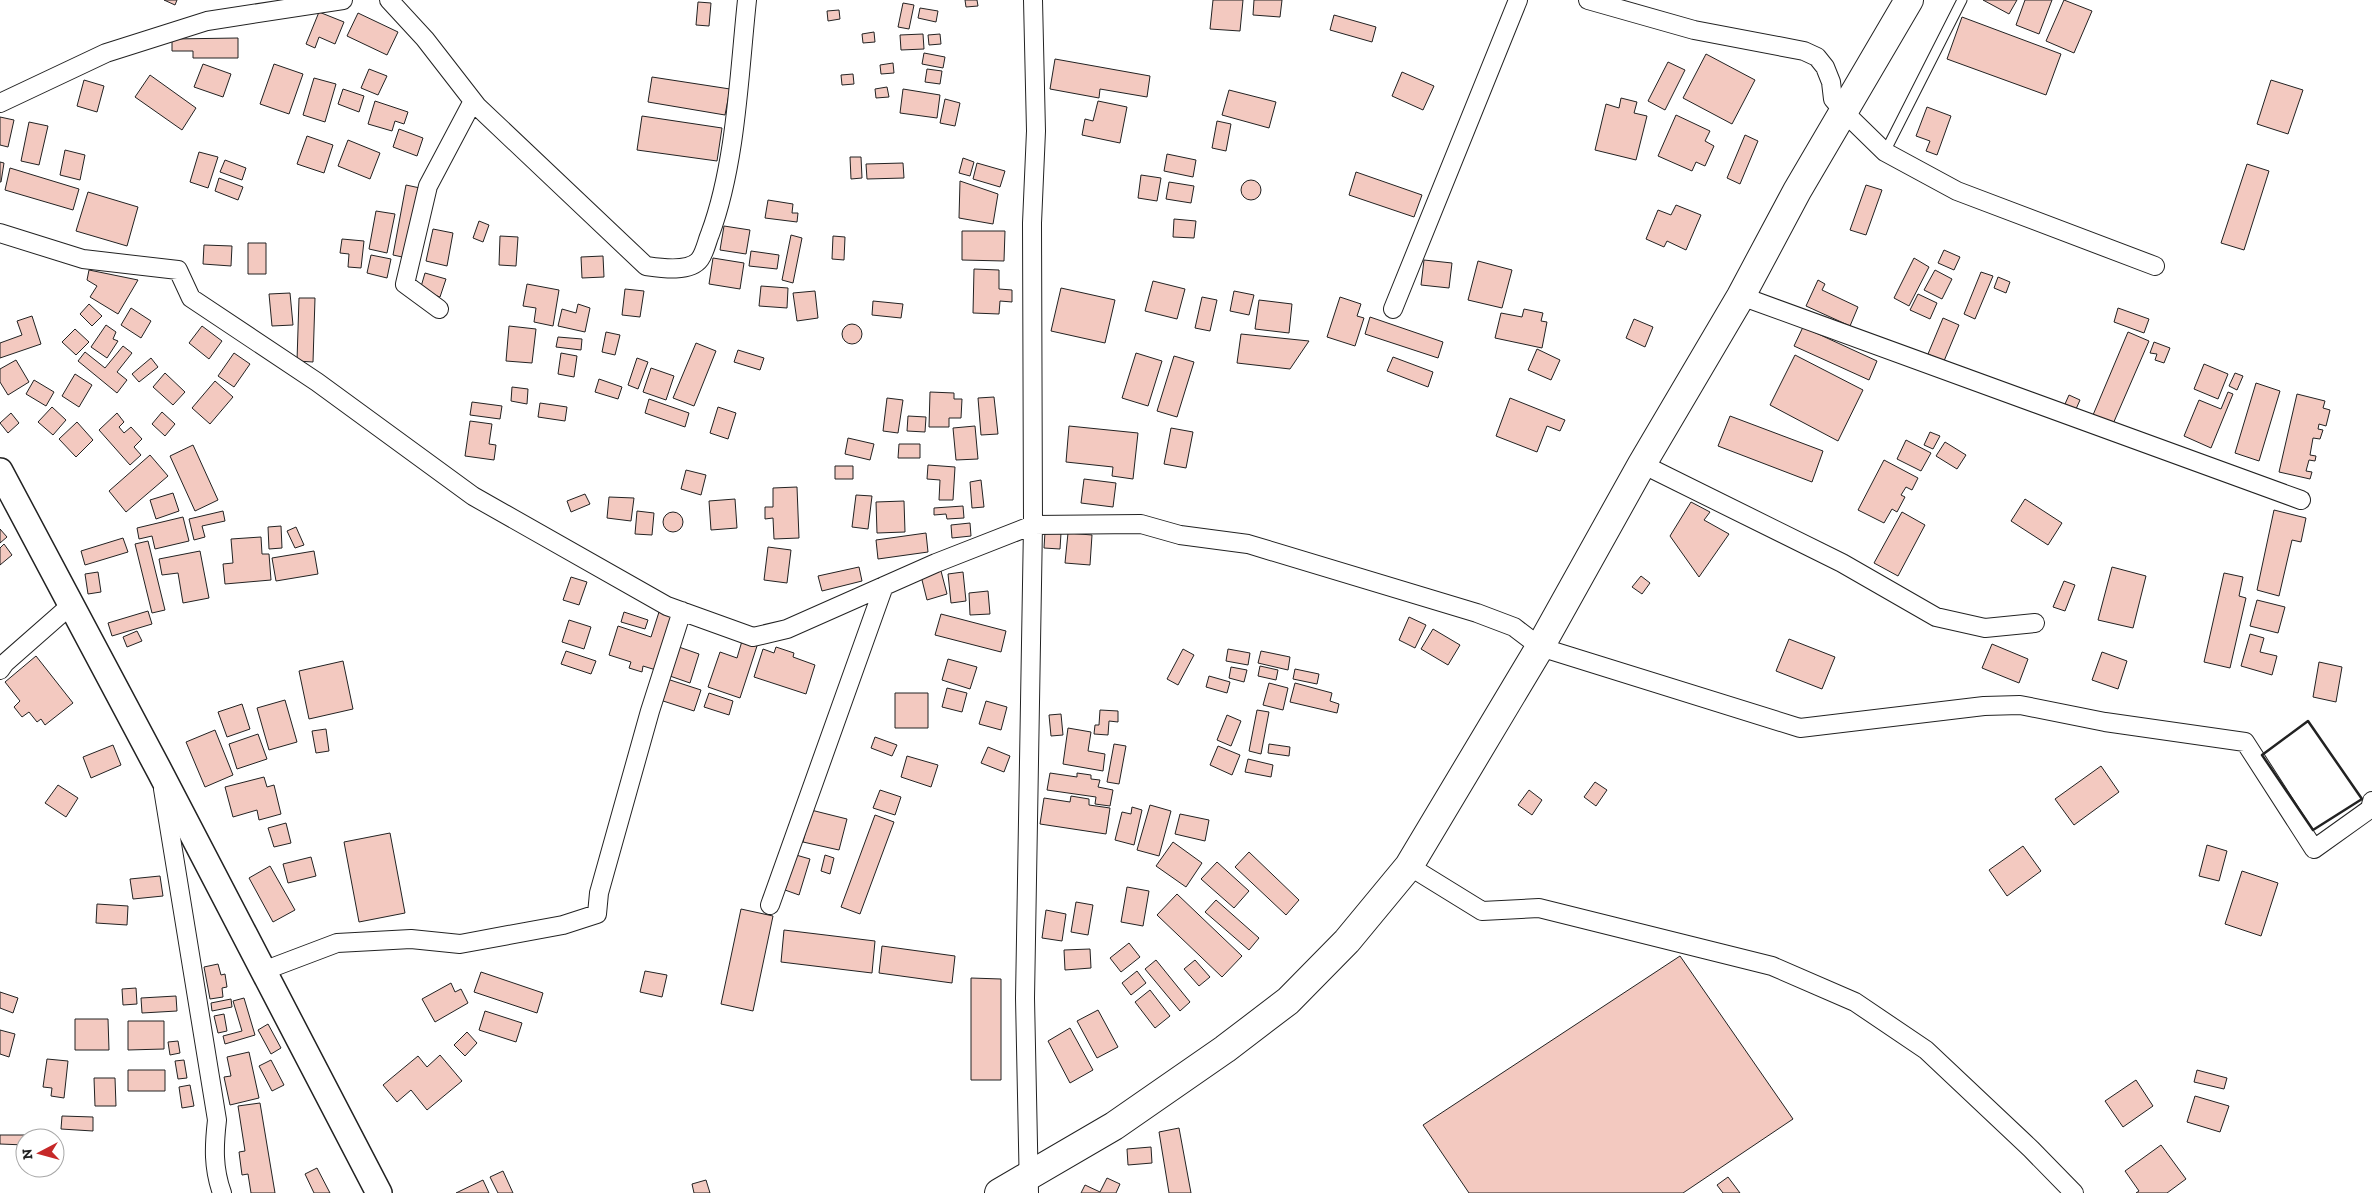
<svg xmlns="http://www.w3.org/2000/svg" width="2372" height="1193" font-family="'Zilla Slab',serif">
	<rect width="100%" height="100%" fill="#fff"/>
	<path fill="#f3c9c0" stroke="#222" d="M164 0H177L175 5Z
		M965 0H977L978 6 966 7Z
		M1213 0H1243L1240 31 1210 29Z
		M1254 0H1282L1280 17 1253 15Z
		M1983 0H2017L2009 14Z
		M2025 0H2052L2039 34 2016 25Z
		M2064 0 2092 11 2074 53 2046 41Z
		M698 2 711 3 709 26 696 25Z
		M903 3 914 5 909 29 898 27Z
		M920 8 938 11 936 22 918 18Z
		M839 10 840 19 828 21 827 11Z
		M319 12 344 22 335 44 319 37 315 48 306 44Z
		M358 13 398 32 387 55 347 36Z
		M1334 15 1376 27 1372 42 1330 30Z
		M1962 17 2061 54 2046 95 1947 59Z
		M874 32 875 42 863 43 862 34Z
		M923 34 924 49 901 50 900 35Z
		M940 34 941 44 929 45 928 35Z
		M238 38V58H193V51H172V39Z
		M924 53 945 57 943 68 922 64Z
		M1706 54 1755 80 1732 124 1683 98Z
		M1055 59 1150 76 1147 97 1100 89 1099 98 1050 89Z
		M1668 62 1685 70 1665 110 1648 101Z
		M893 63 894 73 881 74 880 65Z
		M203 64 231 74 223 97 194 87Z
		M274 64 303 74 289 114 260 104Z
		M369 69 387 76 378 95 361 88Z
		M927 69 942 71 940 84 925 82Z
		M1402 72 1434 86 1423 110 1392 96Z
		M853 74 854 84 842 85 841 75Z
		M150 75 196 108 182 130 135 97Z
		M652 77 730 89 725 115 648 102Z
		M314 78 336 84 325 122 303 115Z
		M84 80 104 86 97 112 77 106Z
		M2271 80 2303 90 2288 134 2257 124Z
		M887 87 889 97 876 98 875 89Z
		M343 89 364 96 359 112 338 104Z
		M903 89 940 95 937 118 900 113Z
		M1229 90 1276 102 1269 128 1222 115Z
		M1621 98 1637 102 1634 113 1647 116 1636 160 1595 150 1606 104 1619 108Z
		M945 99 960 103 955 126 940 123Z
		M375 101 408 112 404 124 395 121 392 131 368 124Z
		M1098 101 1127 107 1120 143 1082 135 1085 119 1093 121Z
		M1927 107 1951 116 1937 155 1926 151 1930 141 1916 136Z
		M1676 115 1710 131 1705 141 1714 146 1705 166 1696 162 1692 171 1658 156Z
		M642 116 722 128 717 161 637 150Z
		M0 117 14 120 8 147 0 145Z
		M1217 121 1231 124 1226 151 1212 148Z
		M29 122 48 126 39 165 21 161Z
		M399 129 423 138 417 156 393 147Z
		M1745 135 1758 141 1740 184 1727 178Z
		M307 136 333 145 324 173 297 164Z
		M348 140 380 153 370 179 338 166Z
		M65 150 85 155 80 180 60 175Z
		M199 152 218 157 208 188 190 182Z
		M1167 154 1196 160 1193 177 1164 171Z
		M850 157H861L862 178 851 179Z
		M963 158 974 162 970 176 959 173Z
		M225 160 246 168 242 180 220 172Z
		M0 162 4 163 1 182H0Z
		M903 163 904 178 867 179 866 164Z
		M977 163 1005 171 1000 187 973 179Z
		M2247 164 2269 171 2244 250 2221 243Z
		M10 168 79 189 73 210 5 190Z
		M1356 172 1422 195 1414 217 1349 195Z
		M1141 175 1161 178 1157 201 1138 198Z
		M219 178 243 187 238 200 215 191Z
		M1241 190a10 10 0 1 1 20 0a10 10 0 1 1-20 0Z
		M960 181 998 194 993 224 959 218Z
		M1169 182 1194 186 1191 203 1166 199Z
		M406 185 420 188 407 258 393 255Z
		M1866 185 1882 190 1866 235 1850 230Z
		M88 192 138 207 127 246 76 231Z
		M768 200 793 204 792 213H798L797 222 765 218Z
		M1676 205 1701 215 1686 250 1667 241 1664 247 1646 239 1658 210 1671 215Z
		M376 211 395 214 387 253 369 249Z
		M1174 219 1196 221 1194 238 1173 237Z
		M479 221 489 225 483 242 473 238Z
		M724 226 750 230 746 254 720 250Z
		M433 229 453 233 447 266 426 261Z
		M962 231H1005L1004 261 962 260Z
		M791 235 802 238 793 283 782 280Z
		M500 236 518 237 516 266 499 265Z
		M833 236 845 237 844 260 832 259Z
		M342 239 364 241 361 268 348 267 349 254 340 253Z
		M248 243H266V274H248Z
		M204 245 232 246 231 266 203 264Z
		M1944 250 1960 257 1954 270 1938 263Z
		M751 251 779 255 777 269 749 266Z
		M371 255 391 259 387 278 367 273Z
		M603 256 604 277 582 278 581 257Z
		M713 258 744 263 740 289 709 284Z
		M1914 258 1929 267 1909 306 1894 298Z
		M1424 260 1452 263 1449 288 1421 285Z
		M1478 261 1512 270 1502 308 1468 300Z
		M974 269 999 270V289L1012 290V302L1000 301 999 314 973 313Z
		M89 270 138 280 118 314 90 297 97 286 87 280Z
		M1935 270 1952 279 1942 299 1924 290Z
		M1981 272 1993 276 1975 319 1964 314Z
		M425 273 446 279 440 297 420 290Z
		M1998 277 2010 282 2006 293 1994 288Z
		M1818 280 1825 284 1822 290 1858 307 1850 326 1806 306Z
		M1153 281 1185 289 1177 319 1145 311Z
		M527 284 559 290 553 326 534 322 536 308 523 306Z
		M761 286 788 288 787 308 759 306Z
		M1061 288 1115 300 1105 343 1051 331Z
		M625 289 644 291 640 317 622 315Z
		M815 291 818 318 797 321 793 293Z
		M1234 291 1254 295 1249 315 1230 311Z
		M290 293 293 325 272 326 269 294Z
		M1918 294 1937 303 1930 319 1910 310Z
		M1202 297 1217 300 1210 331 1195 328Z
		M1340 297 1361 304 1357 316 1364 318 1355 346 1327 337Z
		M299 298H315L313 362 297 361Z
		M1259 300 1292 304 1289 333 1255 329Z
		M873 301 903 304 901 318 872 315Z
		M89 304 102 316 92 326 80 314Z
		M578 304 590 308 585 332 558 326 562 309 576 313Z
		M131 308 151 321 141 338 121 325Z
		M2118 308 2149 319 2144 333 2114 322Z
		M1524 309 1543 313 1541 321 1547 322 1542 348 1495 338 1501 313 1522 317Z
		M32 316 41 344 0 358V343L22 335 17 321Z
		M1370 317 1443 342 1438 358 1365 334Z
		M1943 318 1959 325 1944 361 1928 354Z
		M1634 319 1653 327 1645 347 1626 338Z
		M842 334a10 10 0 1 1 20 0a10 10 0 1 1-20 0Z
		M106 325 116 332 113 339 118 341 107 358 91 347Z
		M202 326 222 341 209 359 189 343Z
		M509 326 536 329 532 363 506 361Z
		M1803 327 1877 361 1869 380 1794 346Z
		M75 329 89 342 76 355 62 342Z
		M606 332 620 335 615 355 602 352Z
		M2128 332 2149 341 2113 424 2093 415Z
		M1241 334 1309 341 1290 369 1237 363Z
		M558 337 582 339 581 350 556 347Z
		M2154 342 2170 348 2164 363 2155 360 2157 354 2150 353Z
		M696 343 716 351 694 406 673 398Z
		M123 346 132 353 117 372 127 380 117 393 78 361 85 352 105 368Z
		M1537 349 1560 360 1551 380 1528 370Z
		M738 350 764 358 760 370 734 362Z
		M234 353 250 364 234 387 218 376Z
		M561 353 577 356 574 377 558 374Z
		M1136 353 1162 361 1148 406 1122 398Z
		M1795 355 1863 390 1838 441 1770 405Z
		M1174 356 1194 362 1177 417 1157 411Z
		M1393 357 1433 372 1428 387 1387 371Z
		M151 358 158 367 139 382 132 374Z
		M637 358 648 362 638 389 628 385Z
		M16 360 29 382 8 395 0 382V369Z
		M2204 364 2228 374 2218 399 2194 389Z
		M651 368 674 376 666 400 643 392Z
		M165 373 185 392 173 405 153 387Z
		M2235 373 2243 376 2237 390 2229 386Z
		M75 374 92 385 79 407 62 396Z
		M599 379 622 387 618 399 595 392Z
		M34 380 54 392 46 406 26 394Z
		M215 381 233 397 210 424 192 408Z
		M2256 383 2280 391 2259 461 2235 453Z
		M512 387 528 389 527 404 511 401Z
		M930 392 954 393V399H962L961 418H949V427H929Z
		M2228 392 2233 394 2211 448 2184 436 2199 400 2221 409Z
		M2297 394 2325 401 2323 408 2330 410 2326 426 2319 424 2318 429 2323 430 2320 439 2313 438 2310 455 2316 456 2315 461 2309 460 2306 471 2312 472 2310 479 2279 472Z
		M2069 395 2080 400 2076 409 2065 404Z
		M994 397 998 434 981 435 978 398Z
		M887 398 903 400 898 433 883 431Z
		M1510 398 1565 420 1560 431 1547 426 1537 452 1496 436Z
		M649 399 689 413 685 427 645 413Z
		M472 402 502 406 500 419 470 415Z
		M540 403 567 407 565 421 538 417Z
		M52 407 66 420 53 435 38 422Z
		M718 407 736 413 728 439 710 433Z
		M162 412 175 424 165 436 152 424Z
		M11 413 19 423 8 433 0 423Z
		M117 413 124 422 119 427 124 433 131 427 142 439 134 447 141 455 130 465 99 430Z
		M908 416 926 417 925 432 907 431Z
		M1730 416 1823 451 1812 482 1718 446Z
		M470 421 492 424 489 444 496 445 494 460 465 456Z
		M77 422 93 440 76 457 59 439Z
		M975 426 978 459 956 460 953 428Z
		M1069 426 1138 433 1133 479 1112 476 1113 467 1066 462Z
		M1171 428 1193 432 1186 468 1164 464Z
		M1930 432 1940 436 1933 449 1924 445Z
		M848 438 874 444 870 460 845 454Z
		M1906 440 1931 453 1921 471 1897 459Z
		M1945 442 1966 455 1957 469 1936 456Z
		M899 444H920V458H898Z
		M193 445 218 500 195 511 170 456Z
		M150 455 168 476 126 512 109 491Z
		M1884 460 1918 478 1912 490 1906 487 1901 495 1905 497 1897 512 1892 509 1884 523 1858 510Z
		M928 465 955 467 953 500H939L940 480 927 479Z
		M835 466H853V479H835Z
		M686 470 706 475 701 495 681 489Z
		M1084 479 1116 483 1113 507 1081 503Z
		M981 480 984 507 972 508 970 482Z
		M797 487 799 538 774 539 773 518 765 519V507H773V488Z
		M173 493 179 511 156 519 150 500Z
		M585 494 590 504 571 512 567 501Z
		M856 495 872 496 868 529 852 527Z
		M609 497 634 498 631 521 607 518Z
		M735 499 737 528 711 530 709 501Z
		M2025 499 2062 523 2048 545 2011 521Z
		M904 501 905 532 877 533 876 502Z
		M1691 502 1710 512 1704 520 1729 534 1699 577 1670 536Z
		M963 506 964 518 947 519 946 514 934 515V508Z
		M2274 510 2306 518 2301 542 2292 540 2279 596 2257 590Z
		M223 511 225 521 202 526 205 537 194 540 189 519Z
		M637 511 654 513 652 535 635 534Z
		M1902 512 1925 525 1898 576 1874 563Z
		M663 522a10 10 0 1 1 20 0a10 10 0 1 1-20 0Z
		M183 517 189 541 155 549 152 536 139 539 137 528Z
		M970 523 971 536 952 538 951 525Z
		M281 526 282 548 269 549 268 527Z
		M296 527 304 545 295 548 287 531Z
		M0 529 7 537 0 543Z
		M1045 532 1061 533 1060 549 1044 548Z
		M926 533 928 552 878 559 876 540Z
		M1068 533 1092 535 1090 565 1065 563Z
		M261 537 262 554H269L271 580 225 584 223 564 233 563 231 539Z
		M123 538 128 552 85 565 81 551Z
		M148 541 165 610 152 613 135 544Z
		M4 544 12 555 0 565V548Z
		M768 547 791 550 787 583 764 580Z
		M200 551 209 598 183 603 178 573 162 575 159 559Z
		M314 551 318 574 276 581 272 558Z
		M859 567 862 581 822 591 818 576Z
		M2112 567 2146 576 2133 628 2098 620Z
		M941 571 947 594 927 600 921 576Z
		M98 572 101 592 88 594 85 574Z
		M963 572 966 601 951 603 948 574Z
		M2224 573 2243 577 2239 596 2246 598 2230 668 2204 662Z
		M1641 576 1650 583 1642 594 1632 587Z
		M571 577 587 582 579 605 563 600Z
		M2064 581 2075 585 2065 611 2053 607Z
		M988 591 990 614 970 615 969 593Z
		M2257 600 2285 607 2278 633 2250 626Z
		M148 611 152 624 112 636 108 623Z
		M624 612 648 620 645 629 621 622Z
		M659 612 673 617 656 670 643 666 642 672 629 668 631 662 609 655 618 626 651 637Z
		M941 614 1006 631 1001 652 935 635Z
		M1409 617 1426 625 1415 648 1399 640Z
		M569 620 591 627 584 649 562 642Z
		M1433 629 1460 645 1448 665 1421 649Z
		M137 631 142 641 127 647 123 637Z
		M2250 634 2264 638 2260 652 2277 656 2272 675 2241 666Z
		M1789 639 1835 657 1822 689 1776 671Z
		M742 641 757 646 740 698 708 687 720 652 737 658Z
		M1992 644 2028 659 2019 683 1982 668Z
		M676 646 699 654 690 683 667 675Z
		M776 647 794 653 793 657 815 665 806 694 754 677 763 649 774 653Z
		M1183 649 1194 655 1178 685 1167 679Z
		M1228 649 1250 653 1248 665 1226 661Z
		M566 651 596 661 591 674 561 664Z
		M1261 651 1290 657 1288 670 1258 663Z
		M2102 652 2127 661 2118 689 2092 680Z
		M36 656 73 703 45 725 41 719 37 722 29 712 22 717 14 707 20 701 5 682Z
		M948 659 977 667 970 689 942 680Z
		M343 661 353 709 309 719 299 671Z
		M2319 662 2342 667 2336 702 2313 697Z
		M1260 666 1278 670 1276 680 1258 676Z
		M1231 667 1247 670 1244 682 1229 678Z
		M1295 669 1319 674 1317 684 1293 679Z
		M1209 676 1230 682 1227 693 1206 687Z
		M664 678 701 690 694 711 657 699Z
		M1269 683 1288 688 1283 710 1263 705Z
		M1295 683 1332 693 1330 701 1339 704 1337 713 1290 702Z
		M947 688 967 693 962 712 942 707Z
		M709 693 733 701 729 715 704 707Z
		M895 693H928V728H895Z
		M285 700 297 742 269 750 257 708Z
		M986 701 1007 707 1001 730 979 724Z
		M242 704 250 729 227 737 218 712Z
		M1100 710 1118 711V722L1109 721 1108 735 1094 734 1095 725H1099Z
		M1257 710 1269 712 1261 754 1249 751Z
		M1061 714 1063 735 1051 736 1049 715Z
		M1227 715 1241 721 1231 746 1217 740Z
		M1068 728 1091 732 1088 751 1105 754 1103 771 1063 764Z
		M326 729 329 751 316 753 312 731Z
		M215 730 233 775 205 787 186 742Z
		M258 734 267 759 237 769 229 744Z
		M875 737 897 745 892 756 871 748Z
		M1114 744 1126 746 1119 784 1107 782Z
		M1269 744 1290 747 1289 756 1268 753Z
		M113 745 121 765 91 778 83 757Z
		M1218 746 1240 755 1232 775 1210 765Z
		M988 747 1010 756 1004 772 981 763Z
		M907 756 938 765 931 787 901 777Z
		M1248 759 1273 765 1271 777 1245 772Z
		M2101 766 2119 792 2074 825 2055 799Z
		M1050 773 1077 777V773L1091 775V779L1100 780 1098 787 1113 790 1110 806 1095 804 1096 797 1047 790Z
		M264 777 267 787 274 785 281 814 259 820 257 810 233 817 225 787Z
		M1595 782 1607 790 1596 806 1584 797Z
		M58 785 78 798 66 817 45 803Z
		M880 790 901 797 895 815 873 808Z
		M1529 790 1542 800 1532 815 1518 805Z
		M1071 796 1089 799V805L1110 808 1106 834 1040 824 1044 798 1070 802Z
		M1150 805 1171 811 1159 856 1137 850Z
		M1132 807 1142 810 1134 845 1115 840 1122 812 1131 814Z
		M811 810 847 819 839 850 803 842Z
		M1180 814 1209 820 1205 841 1175 834Z
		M875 815 894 822 860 914 841 907Z
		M286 823 291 843 274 847 268 828Z
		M390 833 405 913 359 922 344 842Z
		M1173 842 1202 863 1186 887 1156 866Z
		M2207 845 2227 851 2219 881 2199 876Z
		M2023 846 2041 871 2007 896 1989 870Z
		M1249 852 1299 900 1286 915 1235 867Z
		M796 855 810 859 799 895 785 890Z
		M825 855 834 858 830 874 821 871Z
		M311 857 316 876 288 883 283 864Z
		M1217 862 1249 891 1234 908 1201 879Z
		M270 866 295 910 273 922 249 878Z
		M2242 871 2278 883 2261 936 2225 924Z
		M160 876 163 896 133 899 130 879Z
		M1127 887 1149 891 1143 926 1121 922Z
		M1177 894 1242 956 1222 977 1157 915Z
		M1216 900 1259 938 1249 950 1205 912Z
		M1076 902 1093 905 1088 935 1071 932Z
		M97 904 128 906 127 925 96 923Z
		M741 909 773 916 753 1011 721 1004Z
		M1046 910 1066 914 1062 941 1042 938Z
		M784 930 875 941 872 973 781 962Z
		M1129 943 1140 957 1121 972 1110 958Z
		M882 946 955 956 952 983 879 973Z
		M1090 949 1091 968 1065 970 1064 950Z
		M1680 956 1793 1119 1683 1193H1469L1423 1125Z
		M1156 960 1190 1002 1180 1011 1145 969Z
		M1195 960 1210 977 1199 986 1184 969Z
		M218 964 221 975 225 974 227 987 222 988 223 997 210 999 204 967Z
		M645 971 667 975 662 997 640 992Z
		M1137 971 1146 983 1131 995 1122 983Z
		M481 972 543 993 537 1013 474 992Z
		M971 978 1001 979V1080H971Z
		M451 983 455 992 461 989 468 1003 435 1022 422 999Z
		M136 988 137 1004 123 1005 122 989Z
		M1150 990 1170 1016 1155 1028 1135 1002Z
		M0 992 18 998 13 1013 0 1008Z
		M176 996 177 1011 142 1013 141 998Z
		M244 998 255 1035 225 1044 223 1036 242 1031 233 1001Z
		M231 999 232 1007 212 1011 211 1003Z
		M1098 1010 1118 1047 1097 1058 1077 1021Z
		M485 1011 522 1023 516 1042 479 1030Z
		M224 1014 227 1031 218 1033 214 1016Z
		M75 1019H108L109 1050H75Z
		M128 1021H164V1049L128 1050Z
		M268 1024 281 1048 271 1054 258 1030Z
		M1070 1028 1093 1070 1070 1083 1048 1041Z
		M0 1030 15 1034 9 1057 0 1054Z
		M467 1032 477 1043 465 1056 454 1045Z
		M178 1041 180 1053 170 1055 168 1042Z
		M249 1052 259 1098 230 1105 224 1077 231 1076 227 1057Z
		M440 1055 462 1081 427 1110 411 1090 397 1102 383 1085 418 1056 427 1067Z
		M47 1059 68 1061 64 1098 51 1096 52 1088 43 1087Z
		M184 1060 187 1078 178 1079 175 1061Z
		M271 1060 284 1085 272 1091 259 1066Z
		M128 1070H165V1091H128Z
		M2197 1070 2227 1078 2224 1089 2194 1082Z
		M94 1078H115L116 1106H95Z
		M2136 1080 2153 1106 2123 1127 2105 1101Z
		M190 1085 194 1106 182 1108 179 1087Z
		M2195 1096 2229 1106 2220 1132 2187 1122Z
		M260 1103 275 1193H251L248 1174 242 1175 239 1152 245 1151 238 1106Z
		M62 1116 93 1117V1131L61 1129Z
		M1179 1128 1191 1193H1169L1159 1132Z
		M0 1135H25V1145L0 1144Z
		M2161 1145 2186 1179 2167 1193H2136L2139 1191 2125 1171Z
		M1151 1147 1152 1163 1128 1165 1127 1149Z
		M317 1168 330 1193H314L305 1174Z
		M503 1171 513 1193H498L490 1177Z
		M1728 1177 1740 1193H1723L1717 1185Z
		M1107 1178 1120 1184 1116 1193H1081L1085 1185 1100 1192Z
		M483 1180 489 1193H456Z
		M706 1180 710 1193H694L692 1184Z"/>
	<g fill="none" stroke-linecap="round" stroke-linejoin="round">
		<g stroke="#222" stroke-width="11">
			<path id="lane" d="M1885 152 1962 0"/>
		</g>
		<g stroke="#222" stroke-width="20">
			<path id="street" d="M389 0 425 39 477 106 646 266C660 268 690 273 700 259 705 252 707 241 710 234 736 164 739 75 747 0
				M1588 0 1694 30 1804 51 1817 57 1825 67 1831 82 1833 99 1843 111 1885 152 1957 191 2155 266
				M0 103 106 53 207 21 343 0
				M0 233 83 259 178 270 191 298 317 382 473 496 667 606 753 637 787 629 936 563 1033 525 1141 524 1180 535 1248 544 1477 613 1514 627 1540 647 1800 728 1984 706 2020 705 2105 722 2245 742 2314 849 2370 809 2372 801
				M1741 296 2301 500
				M439 309 405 284 428 186 473 101
				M1393 309 1518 0
				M1642 464 1842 563 1936 617 1985 628 2035 623
				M0 670 5 663 71 605
				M163 789 217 1120C214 1146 213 1168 222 1193
				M1409 866 1482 911 1539 908 1772 966 1855 1002 1926 1050 2031 1149 2074 1193
				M770 905 884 586
				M263 971 337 943 411 939 460 944 563 925 597 914 599 893 650 711 682 611
				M1029 1193 1025 998 1033 525 1032 223 1036 131 1033 0"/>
		</g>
		<g stroke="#222" stroke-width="28">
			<path id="secondary" d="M0 471 160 772 379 1193"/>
		</g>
		<g stroke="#222" stroke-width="30">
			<path id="primary" d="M999 1193 1114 1126 1225 1049 1288 1001 1347 941 1409 866 1540 647 1642 464 1741 296 1797 191 1909 0"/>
		</g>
		<use href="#lane" stroke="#fff" stroke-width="9"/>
		<use href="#street" stroke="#fff" stroke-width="18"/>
		<use href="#secondary" stroke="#fff" stroke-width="25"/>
		<use href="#primary" stroke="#fff" stroke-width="28"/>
		<path stroke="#222" stroke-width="2.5" d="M2308 721 2362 799 2313 830 2262 755Z"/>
	</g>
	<g transform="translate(40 1153) rotate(264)"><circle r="24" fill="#ffffff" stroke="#a7a7a7"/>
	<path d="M0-4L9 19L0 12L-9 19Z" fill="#c62828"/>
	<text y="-8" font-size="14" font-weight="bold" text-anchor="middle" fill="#222222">N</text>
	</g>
</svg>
